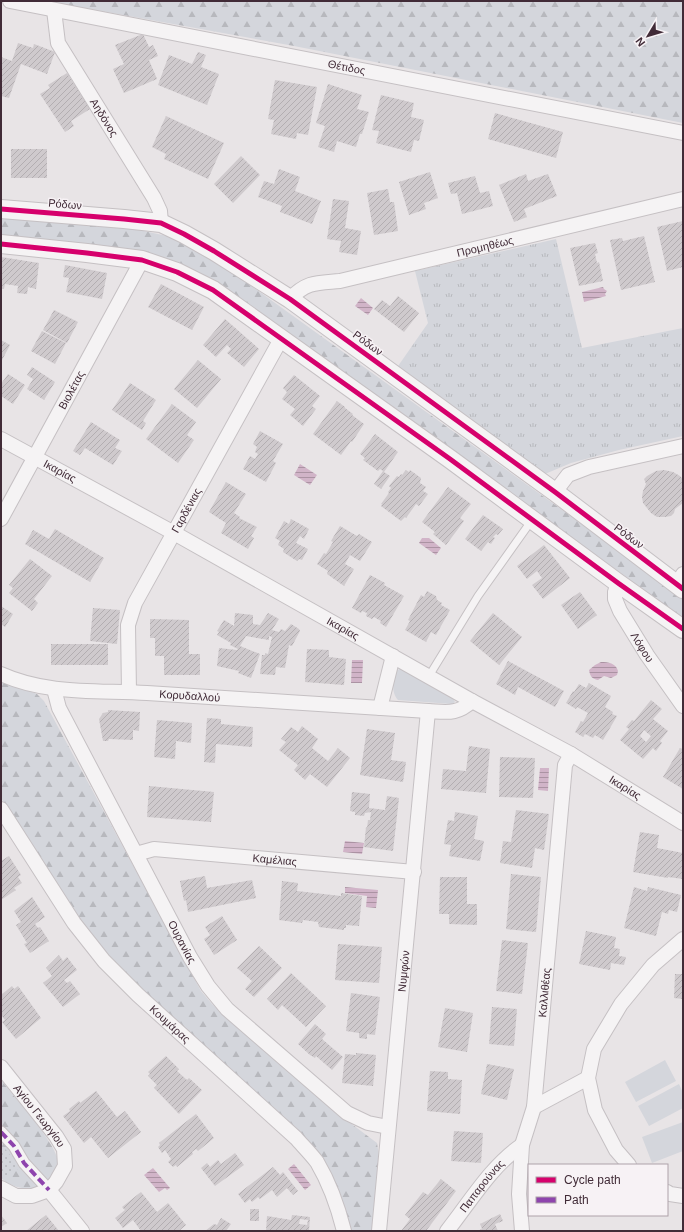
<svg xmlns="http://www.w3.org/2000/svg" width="684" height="1232" font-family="Arial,sans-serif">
	<defs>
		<pattern id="grass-tufts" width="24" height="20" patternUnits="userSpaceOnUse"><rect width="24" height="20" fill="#d4d6dc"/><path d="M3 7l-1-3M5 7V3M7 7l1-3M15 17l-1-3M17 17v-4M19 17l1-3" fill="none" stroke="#b7b8bd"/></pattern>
		<pattern id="forest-firs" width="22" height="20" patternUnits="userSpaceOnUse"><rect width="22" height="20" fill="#d4d6dc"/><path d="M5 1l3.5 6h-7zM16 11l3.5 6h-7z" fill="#b7b8bd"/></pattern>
		<pattern id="park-dots" width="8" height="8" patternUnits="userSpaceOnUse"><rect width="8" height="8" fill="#d4d6dc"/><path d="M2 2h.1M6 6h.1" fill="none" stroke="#b7b8bd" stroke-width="1.8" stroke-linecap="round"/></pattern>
		<pattern id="water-rules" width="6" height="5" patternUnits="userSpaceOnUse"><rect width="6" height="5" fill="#d1b4c8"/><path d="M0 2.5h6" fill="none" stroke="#ab93a3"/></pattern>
		<pattern id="building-hatch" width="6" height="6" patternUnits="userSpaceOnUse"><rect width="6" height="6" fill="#cfcacd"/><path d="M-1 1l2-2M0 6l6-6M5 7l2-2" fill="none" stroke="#b3aeb1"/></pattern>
	</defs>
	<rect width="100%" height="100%" fill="#e8e4e6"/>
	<path fill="url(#grass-tufts)" d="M556 239 582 348 683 328V436L619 450 571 463 545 474 396 369 428 323 415 271Z"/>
	<path fill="url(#forest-firs)" d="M46 1H683V123L294 46Z
		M1 215 120 226 172 237 214 259 683 597V618L276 323 200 275 1 237Z
		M1 681 37 694 44 701 201 991 212 1004 329 1107 377 1143 380 1162 374 1231H350L345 1208 331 1173 316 1153 109 960 64 898 1 798Z
		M1 1080C12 1094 56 1144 57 1158 58 1166 54 1178 47 1183 45 1185 41 1186 39 1187 26 1191 11 1187 1 1178Z"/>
	<path fill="url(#park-dots)" d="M1 1144 20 1167 5 1180 1 1175Z"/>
	<path fill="#d4d6dc" d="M400 669 452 697 455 702 452 704 398 700C391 693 393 680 395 671Z
		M665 1060 676 1081 636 1102 625 1082Z
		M679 1084 683 1093V1108L649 1126 638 1106Z
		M683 1122V1151L652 1163 642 1137Z"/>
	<path fill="url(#water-rules)" d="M603 287 604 289 607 291 605 294 606 296 584 302 582 292Z
		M361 298 373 308 368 315 355 306Z
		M300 464 317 475 310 485 294 475Z
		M422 538H429L441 548 436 555 419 543Z
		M352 660H363L362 683H351Z
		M601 662C608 662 616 663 618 671L617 675 611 678 604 676 598 680C592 679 590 676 589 670L595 665Z
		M540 768H549L548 791 538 790Z
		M345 841 364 843 362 854 343 852Z
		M345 887 378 890 376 908 366 907 367 896 345 893Z
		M294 1164 311 1185 305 1190 288 1169Z
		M153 1168 170 1188 167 1190 165 1188 159 1192 144 1175Z"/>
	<path fill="url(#building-hatch)" fill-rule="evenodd" d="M143 34 149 47 153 45 158 56 149 60 157 79 124 93 113 69 124 64 115 45Z
		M18 43 33 48 34 44 55 52 47 74 21 64 9 98 1 96V57L12 61Z
		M198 52 206 55 201 67 219 74 207 105 158 85 169 55 192 64Z
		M67 73 90 109 71 121 74 126 65 132 40 94 50 88 48 85Z
		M275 80 317 87 308 135 297 133 296 139 271 134 274 120 268 119Z
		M328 84 362 95 357 109 369 112 362 134H360L356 147 337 141 334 152 318 147 325 126 316 123Z
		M381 95 414 103 411 117 424 120 419 141 414 140 411 152 376 143 379 131 372 130Z
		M495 113 563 132 556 158 488 139Z
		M166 116 224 143 208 179 164 159 166 154 152 147Z
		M11 149H47V178H11Z
		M241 156 260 175 233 203 214 184Z
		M279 169 300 177 295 191 321 201 312 224 280 212 282 206 258 197 264 181 274 184Z
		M430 172 438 198 424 203 426 209 409 215 399 182Z
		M526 174 528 181 548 174 557 196 524 209 527 217 514 222 499 185Z
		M475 176 480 193 489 191 493 206 462 214 457 193 451 194 448 183Z
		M388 189 390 202H394L398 231 374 235 367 193Z
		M333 199 349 201 345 228 361 231 357 255 339 252 341 241 327 239Z
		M683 221V267L667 271 657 227Z
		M644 236 655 282 621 290 610 240 622 238 623 241Z
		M595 243 598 253 595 254 597 263 599 262 603 281 579 286 570 248Z
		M1 257 39 263 36 289 28 287 27 294 17 293 18 286 5 284 4 289H1Z
		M65 265 107 273 102 299 66 292 69 278 63 277Z
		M161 284 204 307 192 330 148 307Z
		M398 296 419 313 404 332 374 309 382 300 390 306Z
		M54 310 78 322 67 343 43 330Z
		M225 319 259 349 244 367 227 353 231 349 227 345 216 357 203 345Z
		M42 331 66 343 55 364 31 351Z
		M1 340 10 345 1 362Z
		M198 360 221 379 197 408 174 389Z
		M32 367 55 382 44 400 27 389 33 379 27 375Z
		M8 374 25 385 13 404 1 396V384Z
		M294 375 320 396 312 406 316 409 303 426 290 415 295 409 282 399 287 392 283 388Z
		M130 383 156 400 143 421 146 423 142 430 112 410Z
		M337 401 345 407V408L353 414 352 415 364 424 352 442 351 441 341 455 313 434Z
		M172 404 196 422 187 435 194 440 178 463 146 439Z
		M91 422 120 440 115 448 122 451 113 465 85 448 80 455 73 451Z
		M260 431 283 444 273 461 276 463 266 482 243 469 250 456 255 459 258 454 255 452 257 447 253 444Z
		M375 434 398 452 384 472 390 476 381 489 374 484 383 471 380 469 378 471 363 460 365 458 360 454Z
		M406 470 409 472 410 470 421 478 420 483 426 487 423 491 428 494 419 506 416 504 406 518 405 517 401 521 381 506 382 504H381L389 493 388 492 391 488 389 486 397 476 399 477 401 474 402 475Z
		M664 470 673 472 680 476 683 479V503L675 509 674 513 671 516 665 517H657L651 513 643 503 642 497 643 491 646 484 644 479 647 476 656 471Z
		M226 482 246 494 234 513 240 517 239 518 257 527 251 536 254 538 248 549 221 533 226 523 209 512Z
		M448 487 471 504 460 518 464 521 446 545 433 534 435 532 422 522Z
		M483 515 503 529 498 535 496 534 493 537 495 538 491 544 488 542 481 551 465 539Z
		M291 519 309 529 304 539 300 536 296 543 308 549 302 560 299 559 297 561 283 552 284 549 278 545 280 541 275 538 284 521 289 524Z
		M340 526 357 536 359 534 372 542 360 561 350 555 345 564 354 569 344 586 327 574 328 571 317 564 324 553 326 554 333 542 331 541Z
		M55 529 104 558 90 582 25 544 33 530 49 539Z
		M544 545 570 578 543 599 532 585 542 578 537 571 527 579 517 566Z
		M30 559 52 576 34 599 38 603 32 611 9 593 13 588 9 585Z
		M370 575 385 583 384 585 404 596 386 627 380 623 381 621 374 617 372 619 366 616 367 613 362 611 361 613 352 608Z
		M427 591 436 596 437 600 442 603 441 605 450 610 436 635 431 632 426 642 405 630 410 621 408 620 421 595 424 597Z
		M580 592 597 615 578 629 561 605Z
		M1 606 13 614 5 627 1 624Z
		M93 608 120 610 117 644 90 641Z
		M235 613 253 615V624L260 625 268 613 279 619 272 630 279 632 281 629 285 631 291 624 299 629 300 631 292 646 289 645 285 668 276 667 275 675 260 674 262 655H265V653L268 654 272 637 269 636V640L246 636 240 646 260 654 251 678 238 673 239 671 217 666 219 648 237 650 238 649 230 645 231 643 217 635 219 632 217 631 224 620 234 626Z
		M493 613 522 637 499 665 470 641Z
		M150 619 189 620V654H200V675H164V656H155V638H150Z
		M51 644H108V665H51Z
		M307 649 329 650V657L346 659 344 685 305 682Z
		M508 661 564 691 555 707 518 687 515 695 496 684Z
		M589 683 611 696 605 707 613 712 612 714 617 716 603 740 595 735 593 738 585 734 583 737 575 732 581 721 583 722 588 713 577 707 576 709 566 703 573 691 574 692 579 684 586 688Z
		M651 700 662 709 653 719 668 731 660 741 662 743 656 751 653 748 643 759 620 740 629 729 626 727 632 720 634 721ZM644 730 651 736 646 742 640 736Z
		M108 710 140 712 139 731 133 730V740L109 739 108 741H103L99 719 103 713 108 712Z
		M207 718 221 719V724L253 727 252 747 216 744 215 763 204 762Z
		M157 720 192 723 191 743 176 741 175 759 154 757Z
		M302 726 318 739 312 748 328 761 338 748 350 758 327 787 310 774 305 780 294 770 298 765 279 750 286 742 281 739 291 727 298 732Z
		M367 729 395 733 391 760 406 762 403 782 360 775Z
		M469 746 490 749 486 793 441 789 443 769 466 771Z
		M680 748 683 749V789L663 777Z
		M500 757 535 758 533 798 499 797Z
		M149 786 214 792 211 822 147 817Z
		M352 792 370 794 369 808 385 810 387 796 399 798 393 851 364 847 366 827 367 828 368 820H370L371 812 365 813 364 816 355 815V812L350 811Z
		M516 810 549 814 544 850 535 848 532 868 500 863 503 841 511 842Z
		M455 812 478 816 474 839 484 841 480 861 449 856 451 845 444 844 448 820 454 821Z
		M640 832 659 835 657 848 683 853V879L668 877V878L633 872Z
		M9 856 21 875 18 877 22 883 14 888 16 890 1 900V861Z
		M511 874 541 877 536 932 506 929Z
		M205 876 207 888 252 880 256 898 188 912 186 900 184 901 180 881Z
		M440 877H467V904H477V925L449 924V914H439Z
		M282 881 298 883 297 891 341 896V893L362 896 359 926 346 925V928H344V930L319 927 318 922 303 920 302 923 279 920Z
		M634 887 647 891 648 887 681 895 677 912 669 910 668 914 662 912 656 936 624 928Z
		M32 897 45 917 35 924 38 928 40 927 49 941 30 953 24 944 27 943 16 925 21 922 14 911Z
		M222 916 237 940 214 955 204 939 210 935 205 927Z
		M586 931 616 937 614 948 620 949 619 956 626 957 624 965 611 963 610 970 579 964Z
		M502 940 528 943 522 994 496 991Z
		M338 944 382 947 379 983 335 980Z
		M259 946 282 968 254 997 245 989 252 981 237 968Z
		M59 955 63 961 67 957 77 970 64 980 67 983 70 981 80 994 63 1007 43 983 52 976 46 968Z
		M291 973 326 1006 306 1027 282 1005 278 1010 267 999Z
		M675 974H683V999L674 998Z
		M12 986 14 989 18 986 41 1018 16 1039 2 1022 5 1020 1 1015V995Z
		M351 993 380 997 375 1035 367 1034V1039L359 1038V1033L346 1031Z
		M492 1007 517 1009 514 1046 489 1044Z
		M445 1008 473 1013 467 1052 438 1047Z
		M315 1024 326 1034 322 1039 343 1057 332 1070 316 1056 315 1058 310 1055 298 1044Z
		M356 1053 376 1055 373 1086 342 1083 345 1054 356 1055Z
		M166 1056 179 1069 177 1071 187 1080 189 1078 202 1090 179 1114 154 1088 157 1085 148 1076 150 1074 148 1072Z
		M487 1064 514 1069 507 1100 481 1094Z
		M430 1071 448 1072V1079L462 1080 460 1114 427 1111Z
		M96 1091 117 1117 125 1111 141 1132 108 1158 91 1137 84 1143 63 1116 70 1111 69 1109 79 1101 80 1103Z
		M196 1114 214 1138 198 1151 196 1149 192 1152 193 1154 177 1167 176 1165 173 1167 168 1162 171 1159 165 1150 162 1153 158 1147 160 1145 159 1143Z
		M454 1131 483 1133 481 1163 451 1161Z
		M235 1153 244 1165 215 1186 201 1168 207 1163 210 1167 218 1160 221 1164Z
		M273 1167 280 1175 283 1172 298 1191 293 1195 287 1188 277 1197 272 1190 260 1199 258 1197 252 1202 250 1199 245 1203 238 1194Z
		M441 1179 456 1191 426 1231H401L410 1219 405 1215 423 1192 428 1195Z
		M141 1192 157 1212 168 1203 186 1225 179 1231H141L133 1220 123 1228 115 1218 125 1210 122 1207Z
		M250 1209H259V1221H250Z
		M500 1214 503 1221 495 1224 498 1231H477L482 1229 480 1224Z
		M1 1215 7 1223 1 1227Z
		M46 1215 59 1231H26Z
		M292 1215 310 1217 309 1231H266L267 1216 291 1220ZM300 1219 308 1220 307 1225 299 1224Z
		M221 1218 231 1224 226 1231H220L217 1230V1231H205L214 1224 217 1225Z"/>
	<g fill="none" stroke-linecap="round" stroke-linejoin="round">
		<g stroke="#c5c0c3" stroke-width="9">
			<path id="service" d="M429 676 478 596 532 520"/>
		</g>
		<g stroke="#c5c0c3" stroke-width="13">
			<path id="pedestrian" d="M1 1132 14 1146 24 1163 49 1190"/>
		</g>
		<g stroke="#c5c0c3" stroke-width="16">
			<g id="minor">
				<path id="s1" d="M10 1 683 133"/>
				<path id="s2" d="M54 10 58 43 154 198 160 211 161 223"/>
				<path id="s3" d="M290 299C307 281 318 283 340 281L683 199"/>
				<path id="s4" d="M1 439 174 533 472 701 571 754 683 823"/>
				<path d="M555 492 568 475 589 467 683 446"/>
				<path id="s5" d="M1 519 142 260"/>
				<path id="s6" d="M618 583 615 592V599L620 611 647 655 683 706"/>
				<path d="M677 584 683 574"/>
				<path id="s7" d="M1 674C47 695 98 690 147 693 241 699 334 705 428 711 447 712 457 715 472 701"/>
				<path id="s8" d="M54 689 59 708 190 957 208 986 227 1009 347 1113 368 1123 388 1127"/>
				<path id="s9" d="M129 692 128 625 135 603 281 339"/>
				<path d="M380 708 393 656"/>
				<path id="s10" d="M1 809 74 923 104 961 138 995 296 1138C303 1146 311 1154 317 1162 330 1184 338 1207 344 1231"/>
				<path id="s11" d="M136 854 154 849 414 872"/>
				<path id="s12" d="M1 1067 56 1136 64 1149 65 1166 56 1182 49 1190 32 1196H16L1 1188"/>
				<path d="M534 1107 588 1078"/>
				<path d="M629 1165 616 1150 595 1110 588 1078 594 1049 621 1004 653 965 683 939"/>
				<path d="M49 1190 82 1231"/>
				<path d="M667 1192 670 1194 683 1196"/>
				<path id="s13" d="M379 1231 428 711"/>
				<path id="s14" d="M447 1231C470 1202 491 1166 522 1145"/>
				<path id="s15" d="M522 1231 519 1194 522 1145 534 1107 565 765 571 754"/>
			</g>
		</g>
		<g stroke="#c5c0c3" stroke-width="20">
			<path id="tertiary" d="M1 209 124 219 161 223 184 234 214 251 290 299 555 492 683 589
				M1 244 87 253 142 260 177 272 213 290 450 459 618 583 683 629"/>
		</g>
		<use href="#service" stroke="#f5f3f4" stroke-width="7"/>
		<use href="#pedestrian" stroke="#f5f3f4" stroke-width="11"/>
		<use href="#minor" stroke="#f5f3f4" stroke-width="14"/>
		<use href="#tertiary" stroke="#f5f3f4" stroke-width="18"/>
		<path stroke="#8e44ad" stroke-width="4" stroke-dasharray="8 4" stroke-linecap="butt" d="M1 1132 14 1146 24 1163 49 1190"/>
		<g stroke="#f7f2f5" stroke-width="8">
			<path id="cycleway" d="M1 209 124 219 161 223 184 234 214 251 290 299 555 492 683 589
				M1 244 87 253 142 260 177 272 213 290 450 459 618 583 683 629"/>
		</g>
		<use href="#cycleway" stroke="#d6006c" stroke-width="5"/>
	</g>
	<g text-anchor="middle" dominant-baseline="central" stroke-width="3" stroke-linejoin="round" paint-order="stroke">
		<g font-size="11" fill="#412b37" stroke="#f7f2f5">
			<text stroke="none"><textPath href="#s1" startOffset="343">Θέτιδος</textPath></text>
			<text stroke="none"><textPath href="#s2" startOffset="121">Αηδόνος</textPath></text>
			<text transform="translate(65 204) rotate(5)">Ρόδων</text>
			<text stroke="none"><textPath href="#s3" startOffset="204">Προμηθέως</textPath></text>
			<text transform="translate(368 343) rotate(36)">Ρόδων</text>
			<text stroke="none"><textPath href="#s5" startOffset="147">Βιολέτας</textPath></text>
			<text stroke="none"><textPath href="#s4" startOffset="67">Ικαρίας</textPath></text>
			<text stroke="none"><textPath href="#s9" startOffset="196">Γαρδένιας</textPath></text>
			<text transform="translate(629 536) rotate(37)">Ρόδων</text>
			<text stroke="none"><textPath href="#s4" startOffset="391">Ικαρίας</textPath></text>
			<text stroke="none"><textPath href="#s6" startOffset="72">Λόφου</textPath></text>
			<text stroke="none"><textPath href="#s7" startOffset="191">Κορυδαλλού</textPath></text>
			<text stroke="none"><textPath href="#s4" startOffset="715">Ικαρίας</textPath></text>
			<text stroke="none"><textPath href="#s11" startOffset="140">Καμέλιας</textPath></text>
			<text stroke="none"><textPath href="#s8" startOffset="284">Ουρανίας</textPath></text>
			<text stroke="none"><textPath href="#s13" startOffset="261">Νυμφών</textPath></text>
			<text stroke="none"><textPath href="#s15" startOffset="241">Καλλιθέας</textPath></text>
			<text stroke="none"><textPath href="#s10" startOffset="275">Κουμάρας</textPath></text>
			<text stroke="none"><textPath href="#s12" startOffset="62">Αγίου Γεωργίου</textPath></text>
			<text stroke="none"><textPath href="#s14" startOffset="57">Παπαρούνας</textPath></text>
		</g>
	</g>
	<rect width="684" height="1232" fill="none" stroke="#412b37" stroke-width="4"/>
	<rect x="528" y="1164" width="140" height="52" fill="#f7f2f5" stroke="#aea2a9"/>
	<rect x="536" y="1177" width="20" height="6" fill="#d6006c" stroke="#aea2a9"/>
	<text x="564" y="1184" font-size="12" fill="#412b37">Cycle path</text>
	<rect x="536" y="1197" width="20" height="6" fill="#8e44ad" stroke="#aea2a9"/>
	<text x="564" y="1204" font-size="12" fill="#412b37">Path</text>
	<g transform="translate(648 36) rotate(232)" stroke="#f7f2f5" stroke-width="3" paint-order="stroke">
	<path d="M0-3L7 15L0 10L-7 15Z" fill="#412b37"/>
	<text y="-6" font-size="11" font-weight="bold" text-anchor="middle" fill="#412b37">N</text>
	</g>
</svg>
